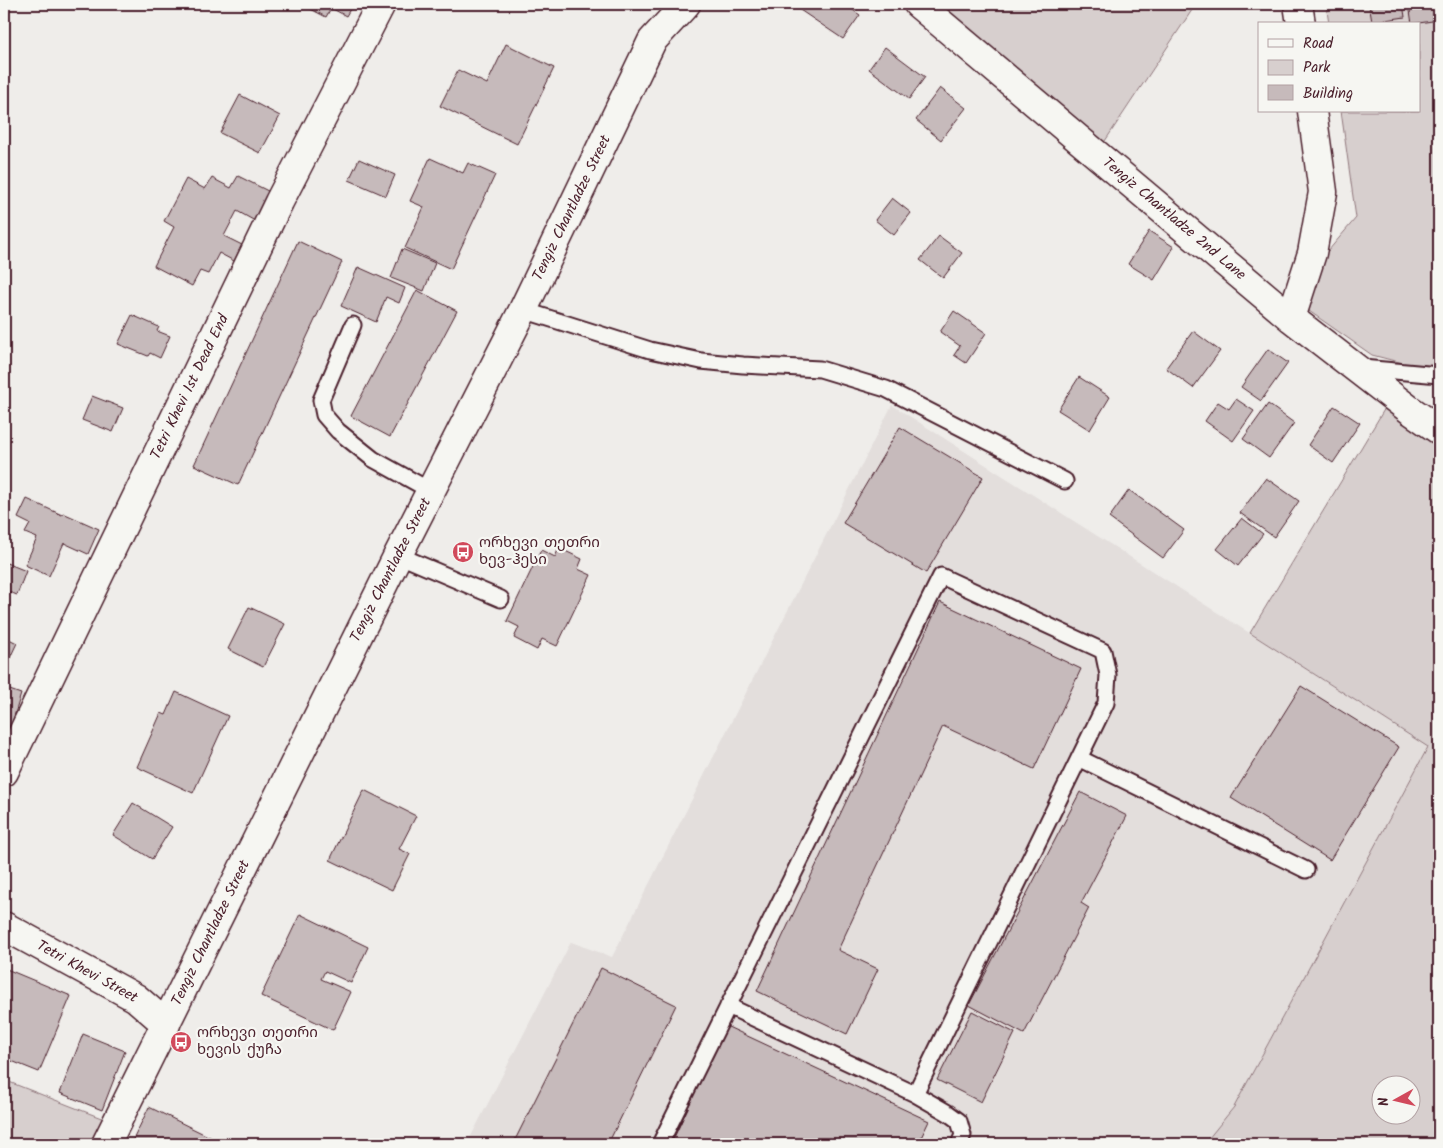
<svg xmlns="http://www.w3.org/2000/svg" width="1443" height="1148" font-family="Kalam,'Noto Sans Georgian',sans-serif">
	<rect width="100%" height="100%" fill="#efedea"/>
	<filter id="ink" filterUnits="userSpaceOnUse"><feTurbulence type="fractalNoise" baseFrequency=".02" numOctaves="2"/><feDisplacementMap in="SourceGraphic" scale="10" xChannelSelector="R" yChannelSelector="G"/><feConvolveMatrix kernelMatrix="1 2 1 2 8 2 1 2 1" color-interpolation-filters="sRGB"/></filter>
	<g filter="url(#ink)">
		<path fill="#e3dedc" d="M892 405 1428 747 1234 1107 1204 1144H467L571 942 612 957Z"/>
		<path fill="#d7cfce" stroke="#90777c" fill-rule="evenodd" d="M935 4H1196L1103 144Z
			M1326 4H1439V370L1422 368 1372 355 1289 297 1356 218 1341 111H1419V24H1329Z
			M1385 408 1439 444V1144H1204L1234 1107 1428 747 1250 633ZM1380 1086H1410V1116H1380Z
			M4 1080 109 1121 97 1144H4Z"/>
		<path fill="#c6babb" stroke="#4a1f2b" d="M301 4H353L346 16 331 8 326 17Z
			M582 4H598L595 9Z
			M791 4H844L860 15 843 39Z
			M1369 4H1403L1405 17 1372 22Z
			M1409 4H1439V20L1412 24Z
			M506 44 554 68 517 144 440 106 458 70 487 84Z
			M885 47 925 77 909 99 869 69Z
			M940 88 966 108 941 140 916 120Z
			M240 95 280 116 260 153 220 133Z
			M430 158 463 173 468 163 495 175 451 269 405 248 424 207 410 201Z
			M359 159 395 175 386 196 349 180Z
			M238 176 270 192 255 221 237 211 224 236 242 245 234 261 219 253 208 274 200 271 192 286 154 266 174 227 164 221 186 179 205 189 212 178 231 188Z
			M892 198 911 213 894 235 875 220Z
			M1149 231 1174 247 1154 280 1128 264Z
			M939 236 962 253 943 278 920 260Z
			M298 241 342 262 238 485 194 465Z
			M402 249 435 263 424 291 391 278Z
			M358 267 405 288 399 303 386 297 376 322 341 306Z
			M417 290 457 311 390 437 351 416Z
			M954 311 986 333 966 363 954 355 960 346 940 332Z
			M132 315 159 327 157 331 170 336 160 358 150 353 148 356 118 344Z
			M1193 331 1220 351 1193 388 1166 368Z
			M1268 349 1288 363 1261 401 1241 387Z
			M1079 377 1110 397 1090 430 1058 410Z
			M92 396 123 408 113 432 82 420Z
			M1236 399 1254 411 1233 441 1205 421 1218 402 1229 409Z
			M1268 404 1294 423 1269 458 1243 439Z
			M1334 406 1360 423 1333 463 1308 445Z
			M900 427 983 477 926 573 843 523Z
			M1266 478 1299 501 1274 537 1240 513Z
			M1129 490 1184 530 1163 558 1109 518Z
			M27 499 62 515 63 513 99 529 88 554 64 543 49 576 25 565 37 538 25 533 30 524 18 518Z
			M1242 518 1263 534 1238 566 1217 549Z
			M559 548 582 559 578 569 591 575 557 646 542 639 537 650 514 638 519 627 507 621 541 550 555 557Z
			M4 562 26 571 17 595 4 590Z
			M940 602 1081 669 1034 769 943 726 838 950 878 969 847 1034 757 991Z
			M249 607 285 624 263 667 228 649Z
			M4 633 6 634 5 637 17 643 7 664 4 663Z
			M1301 686 1399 747 1330 860 1231 798Z
			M4 688 21 694 8 736 4 734Z
			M176 692 228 716 193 793 137 767 161 713 166 715Z
			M364 790 416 816 399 849 410 854 392 890 330 860Z
			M1080 792 1127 816 1081 903 1089 908 1024 1034 969 1005Z
			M133 803 172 827 152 859 113 835Z
			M300 914 368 947 351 983 325 971 321 979 351 992 333 1030 261 996Z
			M4 968 71 996 39 1072 4 1058Z
			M601 968 676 1005 608 1144H513Z
			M972 1011 1015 1033 981 1102 937 1080Z
			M726 1026 929 1121 918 1144H671Z
			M83 1034 125 1051 102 1110 60 1093Z
			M149 1107 214 1139 212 1144H136L132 1142Z"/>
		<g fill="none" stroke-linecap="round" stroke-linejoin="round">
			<g stroke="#4a1f2b" stroke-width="19">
				<path id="service" d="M523 310 650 350 701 361 743 365 820 369 886 389 1065 481
					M353 325 321 400 324 415 338 431 373 459 431 491
					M1362 368 1439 375
					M398 555 501 599
					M1079 758 1306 870
					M915 1094 948 1113 959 1121 963 1135 959 1144
					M660 1144 941 576 1103 651 1108 675 1106 703 915 1094 728 1006"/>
			</g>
			<g stroke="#4a1f2b" stroke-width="31">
				<path id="minor" d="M918 4 1291 318 1410 410 1439 430
					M1298 4 1301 24
					M1291 318 1312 253 1323 192 1312 111
					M4 772 279 202 381 4
					M4 926 136 998 166 1024"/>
			</g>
			<g stroke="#4a1f2b" stroke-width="31">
				<path id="tertiary" d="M106 1144 398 555 523 310 652 41 686 4"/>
			</g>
			<use href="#service" stroke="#f6f6f2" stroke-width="15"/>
			<use href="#minor" stroke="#f6f6f2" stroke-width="28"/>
			<use href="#tertiary" stroke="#f6f6f2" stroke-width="28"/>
		</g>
	</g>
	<defs>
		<g id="bus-disc" transform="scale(1.125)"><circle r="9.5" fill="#d1495b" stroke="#f6f6f2"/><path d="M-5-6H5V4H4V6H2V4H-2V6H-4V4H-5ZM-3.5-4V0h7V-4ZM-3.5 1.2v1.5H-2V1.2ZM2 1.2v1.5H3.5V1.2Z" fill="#fff"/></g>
	</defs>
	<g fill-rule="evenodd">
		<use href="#bus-disc" x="463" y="552"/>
		<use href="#bus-disc" x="181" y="1042"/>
	</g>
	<g text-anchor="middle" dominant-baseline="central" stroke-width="4.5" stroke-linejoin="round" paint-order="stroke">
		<g font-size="15" fill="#4a1f2b" stroke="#f6f6f2">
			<text transform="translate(572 208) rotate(-64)">Tengiz Chantladze Street</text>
			<text transform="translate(1174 219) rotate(40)">Tengiz Chantladze 2nd Lane</text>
			<text transform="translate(190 387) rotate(-64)">Tetri Khevi 1st Dead End</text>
			<text transform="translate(391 570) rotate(-63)">Tengiz Chantladze Street</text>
			<text transform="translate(211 933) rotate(-64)">Tengiz Chantladze Street</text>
			<text transform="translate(87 972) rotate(29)">Tetri Khevi Street</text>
		</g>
		<g font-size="15" fill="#4a1f2b" stroke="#f6f6f2" text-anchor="start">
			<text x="479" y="543">ორხევი თეთრი<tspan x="479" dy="17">ხევ-ჰესი</tspan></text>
			<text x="197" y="1033">ორხევი თეთრი<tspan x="197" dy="17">ხევის ქუჩა</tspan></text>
		</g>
	</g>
	<rect width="1443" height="1148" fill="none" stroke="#f6f6f2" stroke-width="20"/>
	<rect x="10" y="10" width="1423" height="1128" fill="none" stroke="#4a1f2b" stroke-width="2" filter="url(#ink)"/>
	<rect x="1258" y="22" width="162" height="90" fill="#f6f6f2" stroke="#b1a0a2"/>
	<rect x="1268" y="39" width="25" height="8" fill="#f6f6f2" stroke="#b1a0a2"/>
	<text x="1303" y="48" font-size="15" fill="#4a1f2b">Road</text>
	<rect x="1268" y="60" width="25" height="15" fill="#d7cfce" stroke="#b1a0a2"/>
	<text x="1303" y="72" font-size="15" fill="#4a1f2b">Park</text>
	<rect x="1268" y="85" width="25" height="15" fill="#c6babb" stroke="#b1a0a2"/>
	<text x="1303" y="98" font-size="15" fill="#4a1f2b">Building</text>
	<g transform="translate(1396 1100) rotate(262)"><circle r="24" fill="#f6f6f2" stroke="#b1a0a2"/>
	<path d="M0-4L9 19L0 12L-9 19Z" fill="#d1495b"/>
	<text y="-8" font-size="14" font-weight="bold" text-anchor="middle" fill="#4a1f2b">N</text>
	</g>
</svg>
